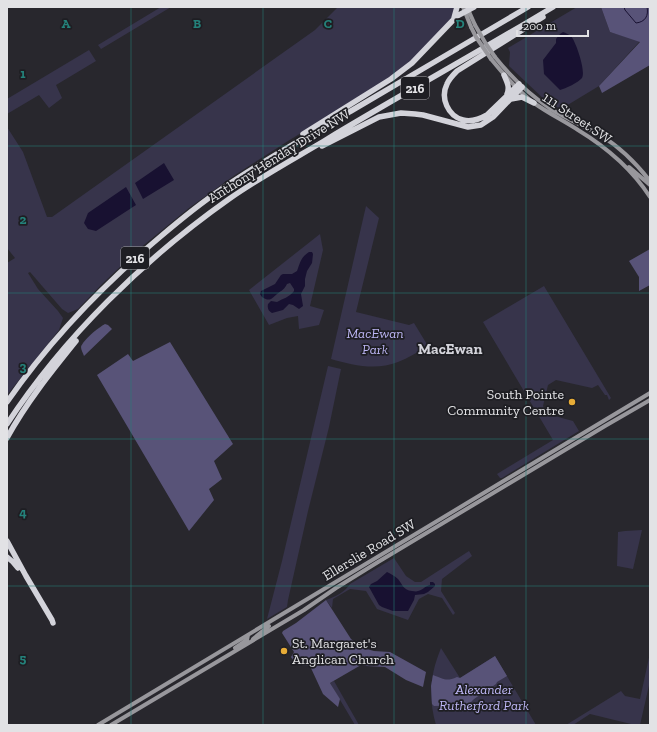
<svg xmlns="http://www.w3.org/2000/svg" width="657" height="732" font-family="'Zilla Slab',serif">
	<rect width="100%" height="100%" fill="#28272d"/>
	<path fill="#37344b" d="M161 7H171L101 49 98 45Z
		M338 7H456L453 16 449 21 410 62 392 77 288 141 235 175 189 208 139 249 102 284 78 309 68 313 62 309 30 272 28 273 38 289 58 311 63 318 59 330 7 395V263L15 258 7 248V127L23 152 47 217H52L315 30Z
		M577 7H601L610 32 640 41 599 86 561 109 546 101 509 66 510 52 508 48Z
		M89 50 96 61 56 85 62 98 49 108 39 95 7 114V99Z
		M366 206 379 218 356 312 409 325 414 323 428 346C418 352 408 358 398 362 376 371 352 365 331 359Z
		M320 234 323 250 310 306 324 310 319 325 299 329 298 316 287 318 269 325 249 290Z
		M544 286 611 398 609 400 607 395H605L598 385 592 388 556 380 548 385 543 406 547 414 573 421 579 431 502 478H500L497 474 553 440 483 322Z
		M328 366 341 369 329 427 308 511 288 600 287 607 267 619 282 561Z
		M642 530 633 569 617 566 618 532 625 531Z
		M469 551 472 556 442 579 441 591 455 613 453 615 442 598 428 594 419 599 408 620 377 609 366 591 350 589 333 599 332 608 326 600C335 597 345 592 350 584L394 558 406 576 415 582H421Z
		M441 648 460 678 495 656 536 725H436C428 697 430 675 441 648Z
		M650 653V681L640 725H635L590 714 573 725H566L621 691 625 696 640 699Z
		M334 681 359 725H355L330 683Z"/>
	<path fill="#585378" d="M601 7H650V65L602 93 599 86 640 42 610 32Z
		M650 249V285L639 291V277L629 261Z
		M105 324 108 325 112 329 84 356C83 353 81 350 81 347 83 340 99 327 105 324Z
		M170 342 233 444 214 461 222 479 209 489 214 500 189 531 97 375 128 354 133 361Z
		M326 600 351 639 363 648 374 651 390 652 426 672 423 687 406 680 385 667 366 666 361 665 330 683 340 699 338 707 323 694 310 666 296 665 291 657 294 652 282 633 283 631 296 623Z
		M495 656 507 676 497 682 496 684 474 699 469 704 463 705 434 706 432 704 431 686 433 675C444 679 446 682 457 677L460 678Z"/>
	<path fill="#181131" d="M563 32C566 33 568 34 571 36 576 42 586 71 582 78 579 82 565 89 560 90L544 74 543 60 556 43V39L560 34Z
		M164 163 174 180 143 199 135 183Z
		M126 187 136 205 96 231 88 229 84 223 88 213Z
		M309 252H312L313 254 312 263 307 271 305 279V286L301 294 303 306 299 309 293 305 289 304 283 310 272 313C269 311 267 309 268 304L271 301 277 302C282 299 290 297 294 291V289L290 283 287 284C284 290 282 290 277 294 271 299 270 302 262 297L260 294 261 291 275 284 281 275 283 274H292L297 271C300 263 301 257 309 252Z
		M387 572C391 574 395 576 398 579 403 585 403 590 412 591 414 591 416 592 418 591 423 590 425 586 430 585V582H433L435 584V586L428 592 424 594 415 595 414 600 408 611H393L382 607 379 605 369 587 371 584 377 581Z"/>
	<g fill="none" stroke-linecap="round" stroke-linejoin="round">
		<path stroke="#181131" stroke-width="1" d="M624 7 625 10 636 23C645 22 649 16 647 7"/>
		<path stroke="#98979c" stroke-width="4" d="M463 7 471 27
			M467 7 475 25
			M495 57C511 77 530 95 551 109 567 119 584 126 600 135 620 147 636 163 650 181
			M491 59C504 75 518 91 534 103 548 113 564 121 578 130 606 147 632 169 650 197
			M629 167 650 185
			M253 639 269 626
			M235 648 247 640 248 635
			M98 725 650 393
			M111 725 304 610 336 588 378 562 605 426 650 400"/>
		<path stroke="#d3d3da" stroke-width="5.5" d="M454 18 457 7
			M504 75C507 82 510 87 507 94
			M519 84 487 115C480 119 471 122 463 120 448 116 440 98 447 84 449 79 453 75 457 71L543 17
			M511 99 522 97 534 103
			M303 134 391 79 412 63 457 16 474 7
			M322 146 379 117 401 113 415 114 423 115 468 127 481 125 493 117 522 87
			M7 402C50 340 103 285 160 237 180 220 201 203 223 188 264 160 307 136 351 111 410 76 469 42 528 7
			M7 424C64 337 144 259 229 199 259 178 292 160 324 141 400 95 477 53 553 7
			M7 438C26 403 51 372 76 341
			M7 541 26 576 52 620 53 623
			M7 557 13 562 18 568"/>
		<path stroke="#98979c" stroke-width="4" d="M475 25 486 44 495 57
			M471 27 476 37 491 59"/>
	</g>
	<path fill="none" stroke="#24817a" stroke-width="1" stroke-opacity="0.55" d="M131 7V725M263 7V725M394 7V725M526 7V725M7 146H650M7 293H650M7 439H650M7 586H650"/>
	<g fill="#e7ac37" stroke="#1e1e23" stroke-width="1.5">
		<circle cx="572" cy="402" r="4"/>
		<circle cx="284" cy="651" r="4"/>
	</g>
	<g text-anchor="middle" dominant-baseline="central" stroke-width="3.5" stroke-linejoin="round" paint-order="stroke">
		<g fill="#1e1e23" stroke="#a7a7ab" stroke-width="1">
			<rect x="401" y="77" width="28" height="22" rx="3"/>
			<rect x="121" y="247" width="28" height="22" rx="3"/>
		</g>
		<g font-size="13" font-weight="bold" fill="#e2e2e5">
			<text x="415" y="88">216</text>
			<text x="135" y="258">216</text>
		</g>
		<g font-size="14" fill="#e2e2e5" stroke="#1e1e23">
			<text transform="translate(577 118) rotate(34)">111 Street SW</text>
			<text transform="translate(279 156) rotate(-32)">Anthony Henday Drive NW</text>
			<text transform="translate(369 550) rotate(-31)">Ellerslie Road SW</text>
		</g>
		<g font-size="14" font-style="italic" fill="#beb7f6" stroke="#1e1e23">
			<text x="375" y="333">MacEwan<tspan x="375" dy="16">Park</tspan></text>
			<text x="484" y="689">Alexander<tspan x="484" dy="16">Rutherford Park</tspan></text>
		</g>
		<g font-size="14" fill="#e2e2e5" stroke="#1e1e23" text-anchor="end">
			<text x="564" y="394">South Pointe<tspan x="564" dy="16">Community Centre</tspan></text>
			<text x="292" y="643" text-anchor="start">St. Margaret's<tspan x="292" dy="16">Anglican Church</tspan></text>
		</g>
		<g font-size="15" font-weight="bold" fill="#d4d4db" stroke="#1e1e23">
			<text x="450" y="349">MacEwan</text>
		</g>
	</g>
	<g font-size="13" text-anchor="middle" font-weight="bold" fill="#24817a" stroke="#1e1e23" stroke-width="3.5" stroke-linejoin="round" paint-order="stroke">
		<text x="66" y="28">A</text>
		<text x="197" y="28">B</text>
		<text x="328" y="28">C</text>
		<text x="460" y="28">D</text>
		<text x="23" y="78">1</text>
		<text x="23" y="224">2</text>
		<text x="23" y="371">3</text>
		<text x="23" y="517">4</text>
		<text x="23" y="663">5</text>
	</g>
	<rect width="657" height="732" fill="none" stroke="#e2e2e5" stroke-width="16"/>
	<path d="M517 30v6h71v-6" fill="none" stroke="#e2e2e5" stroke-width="2"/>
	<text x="523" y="30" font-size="12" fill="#e2e2e5" stroke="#1e1e23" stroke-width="3" paint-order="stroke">200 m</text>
</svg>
